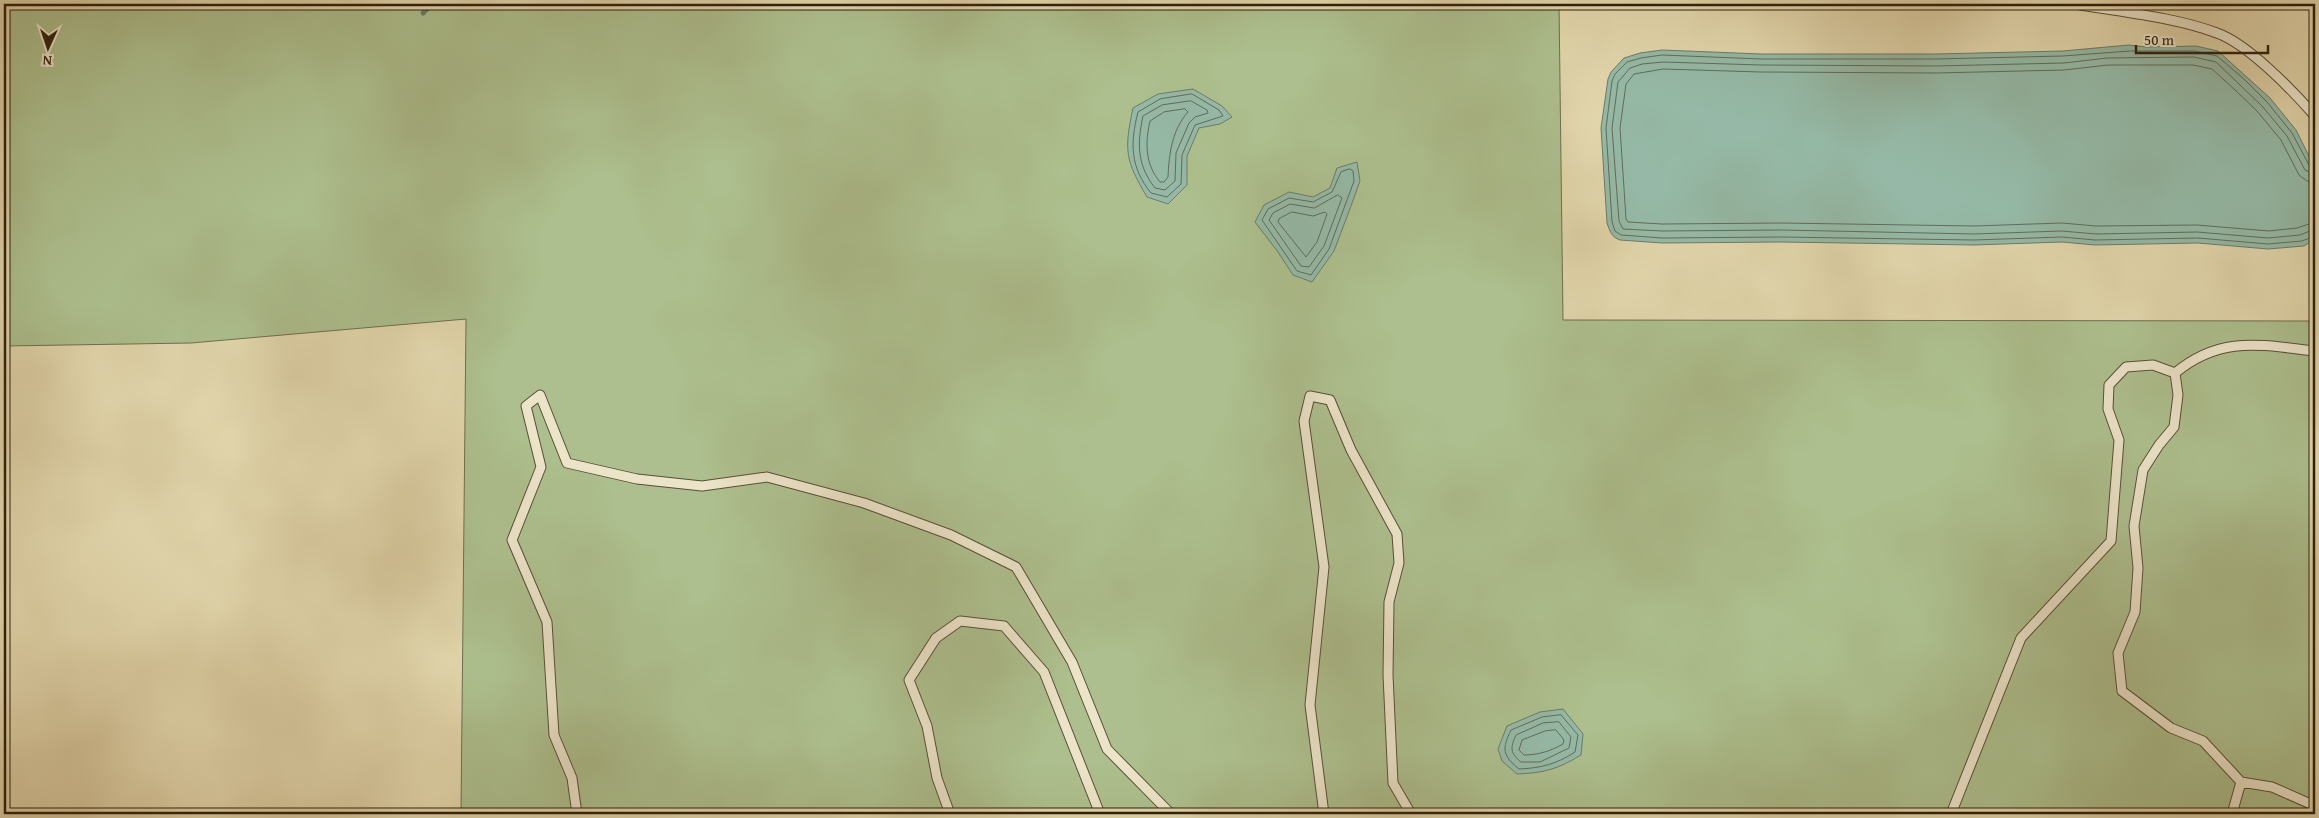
<svg xmlns="http://www.w3.org/2000/svg" width="2319" height="818" font-family="'Gentium Book Plus',serif">
	<rect width="100%" height="100%" fill="#e2d6ac"/>
	<filter id="stains"><feTurbulence type="fractalNoise" baseFrequency=".004" numOctaves="4"/><feColorMatrix values="0 0 0 0 .2 0 0 0 0 .09 0 0 0 0 .02 0 0 0 .5 -.17"/></filter>
	<radialGradient id="worn" r=".72"><stop offset=".6" stop-color="#630" stop-opacity="0"/><stop offset="1" stop-color="#630" stop-opacity=".3"/></radialGradient>
	<path fill="#adbf8e" stroke="#6d704e" d="M4 4H1559L1563 320 2315 321V814H461L466 319 191 343 4 346Z"/>
	<path fill="#95b9a6" stroke="#6b7c69" d="M2129 45 2146 47 2196 46 2218 51 2270 98 2296 130 2315 168V239L2304 246 2268 249 2198 243 2095 245 2062 242 1974 245 1782 242 1662 243 1620 240C1611 237 1610 231 1607 223L1601 128 1608 79 1611 72 1624 58 1640 53 1662 50 1761 54H1936L2063 51Z
		M1193 89 1222 106 1232 117 1220 124 1199 128 1187 156V185L1168 204 1147 197C1125 160 1124 150 1133 108L1158 94Z
		M1357 162 1360 181 1348 214 1334 251 1312 282 1293 275 1278 252 1255 222 1264 205 1289 192 1313 197 1330 188 1337 168Z
		M1563 709 1583 734 1581 755C1558 769 1544 773 1517 774L1502 761 1498 749 1507 726 1540 712Z"/>
	<g fill="none" stroke-linecap="round" stroke-linejoin="round">
		<path stroke="#616c5a" stroke-width="1" d="M1192 94 1219 110 1223 116 1195 125 1182 155 1181 184 1167 197 1151 193C1130 167 1130 143 1138 112L1160 99Z
			M1191 101 1207 110 1208 113 1195 117 1189 123 1176 153 1175 181 1165 190 1155 188C1137 165 1137 144 1143 116L1162 105Z
			M1185 109 1188 112C1172 130 1169 154 1168 177L1164 182H1160C1145 164 1145 143 1150 121L1164 112Z
			M2315 168 2309 165 2292 133 2267 102 2244 79 2217 56 2195 51H2130L2063 56 1936 59H1761L1662 55 1641 58 1627 62 1615 74 1612 81 1606 128 1612 222 1615 231 1621 235 1662 238 1782 237 1974 240 2062 237 2095 240 2198 238 2268 244 2302 241 2315 236
			M1350 169 1353 171 1354 181 1329 249 1311 275 1297 271 1262 220 1268 209 1289 198 1313 202 1332 192 1341 172Z
			M2315 174 2305 170 2287 136 2262 106 2216 62 2194 57 2107 58 2064 63 1936 66 1761 65 1663 62 1642 64 1630 68 1618 82 1612 128 1619 221 1623 229 1662 231 1782 230 1974 234 2062 231 2096 234 2197 232 2268 238 2300 235 2315 229
			M2315 182 2307 181 2299 175 2281 140 2257 111 2234 89 2212 69 2193 65H2108L2064 70 1936 73 1761 72 1663 69 1634 74 1626 84 1620 128 1626 219 1628 222 1662 224 1782 223 1974 226 2062 223 2096 226 2197 225 2269 231 2297 228 2315 222
			M1338 195 1342 198 1324 246 1309 267 1301 266 1269 220 1273 213 1290 204 1314 208Z
			M1292 212 1313 216 1325 212 1327 214 1317 242 1306 257 1278 222 1279 219Z
			M1561 715 1578 735 1575 752C1557 764 1541 768 1519 769 1502 755 1502 749 1511 730L1542 717Z
			M1559 722 1571 737 1569 748 1540 762H1521C1510 753 1510 748 1516 735L1543 723Z
			M1556 730 1564 740 1563 744C1551 751 1538 755 1524 755L1519 750 1522 740 1545 731Z"/>
		<path stroke="#6b7c69" stroke-width="5" d="M423 13 432 4"/>
		<g stroke="#5a4e35" stroke-width="11">
			<path id="service" d="M2075 4C2120 12 2175 17 2217 33 2248 44 2293 91 2315 116
				M2175 373C2221 335 2260 345 2315 351
				M577 814 572 778 554 735 547 622 512 540 541 467 526 406 540 395 567 463 637 479 702 486 767 477 864 503 951 535 1016 567 1072 662 1107 749 1171 814
				M950 814 937 778 927 726 909 680 936 638 960 621 1004 626 1044 672 1100 814
				M1324 814 1310 705 1324 567 1304 421 1310 396 1330 400 1351 450 1397 534 1399 563 1389 602 1388 675 1393 783 1411 814
				M1951 814 2021 638 2111 541 2119 440 2108 409 2109 385 2126 367 2153 365 2175 373 2178 395 2174 427 2159 445 2143 470 2134 526 2138 568 2135 612 2118 653 2122 691 2171 728 2203 741 2241 782
				M2232 814 2241 782 2272 787 2313 805 2315 809"/>
		</g>
		<use href="#service" stroke="#ece4c9" stroke-width="9"/>
	</g>
	<rect width="2319" height="818" fill="none" stroke="#e2d6ac" stroke-width="20"/>
	<rect x="5" y="5" width="2309" height="808" fill="none" stroke="#2d200d" stroke-width="2.5"/>
	<rect x="10" y="10" width="2299" height="798" fill="none" stroke="#2d200d"/>
	<g transform="translate(48 48) rotate(183)" stroke="#ece4c9" stroke-width="4" paint-order="stroke">
	<path d="M0-4L9 19L0 12L-9 19Z" fill="#2d200d"/>
	<text y="-8" font-size="14" font-weight="bold" text-anchor="middle" fill="#2d200d">N</text>
	</g>
	<path d="M2136 45v8h132v-8" fill="none" stroke="#2d200d" stroke-width="2.5"/>
	<text x="2144" y="45" font-size="15" fill="#2d200d" stroke="#ece4c9" stroke-width="4" paint-order="stroke">50 m</text>
	<rect width="100%" height="100%" filter="url(#stains)"/>
	<rect width="100%" height="100%" fill="url(#worn)"/>
</svg>
